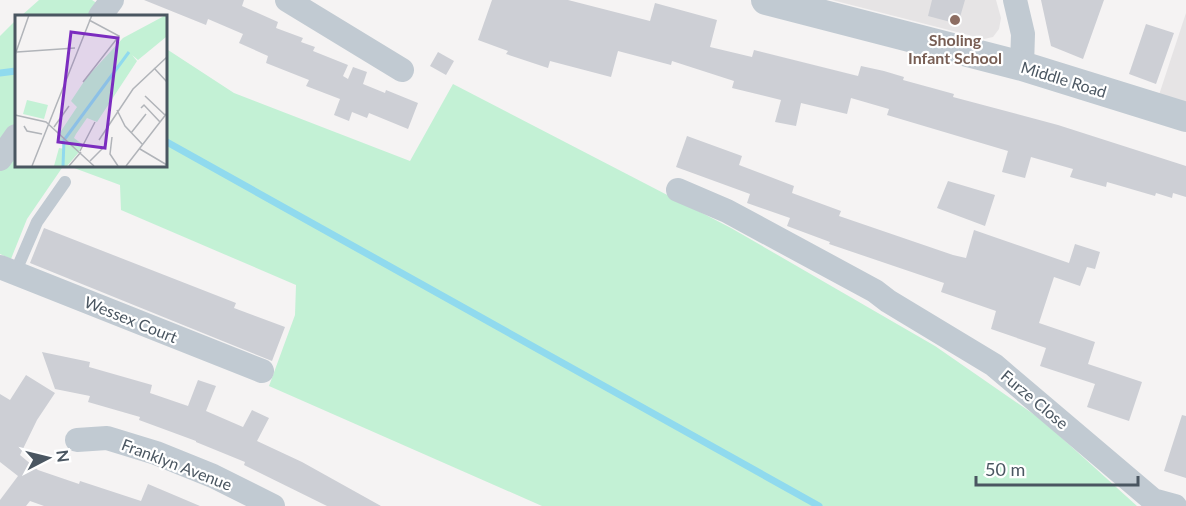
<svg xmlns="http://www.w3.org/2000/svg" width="1186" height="506" font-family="Lato,sans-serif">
	<rect width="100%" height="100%" fill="#f5f3f3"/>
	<path fill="#e6e4e5" d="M832 0H996L1001 18 999 29 993 37 984 39Z
		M1186 13V117L1155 107Z"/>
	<path fill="#c3f1d5" d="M39 0H92L117 16H21Z
		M16 20V165H64L27 219 11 259 0 254V36Z
		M165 48 234 93 410 161 453 84 731 228 935 346 1042 420 1137 506H542L269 386 295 315 296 285 121 210 120 185 66 165H165Z"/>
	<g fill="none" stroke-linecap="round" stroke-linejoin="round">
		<path stroke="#90daee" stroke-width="7" d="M0 73 16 71
			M165 141 819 506"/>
	</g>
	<path fill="#cdcfd5" d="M144 0H244L242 6 278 22 276 28 303 38 301 42 315 47 313 51 348 65 343 76 348 79 353 67 367 72 363 84 385 93 386 90 418 103 408 129 369 113 367 118 352 112 349 121 334 115 340 99 306 86 309 80 266 63 268 56 239 43 243 34 208 19 206 25Z
		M492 0H568L650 21 655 3 717 20 710 47 752 57 754 50 858 76 861 66 884 71 904 77 903 80 954 94 953 97 1058 125 1186 166V197L1173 193 1172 198 1156 193 1155 196 1107 182 1106 187 1070 177 1073 169 1031 157 1025 178 1002 172 1008 151 887 115 889 109 851 98 847 114 801 103 796 126 775 122 781 100 732 88 734 81 672 61 671 65 618 51 611 77 550 61 548 68 506 54 508 51 478 40Z
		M932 0H965L958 24 928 16Z
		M1041 0H1104L1083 59 1051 46Z
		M1146 24 1174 33 1156 84 1129 74Z
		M438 52 454 61 446 75 430 66Z
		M687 136 742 156 739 165 794 186 792 193 841 211 839 216 953 255 966 258 974 230 1069 263 1075 244 1100 252 1095 269 1087 267 1080 286 1054 277 1039 323 1095 342 1088 364 1142 382 1129 421 1087 407 1095 384 1040 366 1046 348 991 329 996 311 941 292 944 283 829 244 830 242 787 226 790 218 747 203 750 194 676 167Z
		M948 181 995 195 985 226 937 208Z
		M44 228 236 303 234 308 285 327 272 361 30 263Z
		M42 352 90 362 89 367 152 385 150 393 188 406 198 380 216 386 206 411 243 427 252 410 269 418 257 441 302 462 381 506H327L244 465 245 462 196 442V441L139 420 140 417 88 402 90 396 55 389Z
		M26 375 55 393 37 420 20 455 38 470 79 484 80 481 141 501 148 484 200 506H44L30 501 26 506H0V500L18 476 0 462V394L10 400Z
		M1182 415 1186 416V478L1164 471Z"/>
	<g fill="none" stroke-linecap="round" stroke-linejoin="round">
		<path stroke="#c1cad2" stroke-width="12" d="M15 273 37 222 65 182"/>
		<path stroke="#c1cad2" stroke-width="24" d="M287 0 402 70
			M1015 0 1023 34 1022 66
			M100 16 112 0
			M0 159 16 136
			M678 190 727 211 875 291 888 301 994 365 1153 500 1175 506
			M0 267 262 371
			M77 440 107 438 156 453 213 476 273 506"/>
		<path stroke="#c1cad2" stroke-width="30" d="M766 0 1022 66 1186 117"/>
	</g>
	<circle fill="#8d6e63" stroke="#fff" stroke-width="2" cx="955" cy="20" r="6"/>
	<g text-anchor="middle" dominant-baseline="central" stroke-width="4.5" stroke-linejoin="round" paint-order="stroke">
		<g font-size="16" font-weight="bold" fill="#785e54" stroke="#fff">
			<text x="955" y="39">Sholing<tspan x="955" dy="18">Infant School</tspan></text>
		</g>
		<g font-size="16" fill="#4a5661" stroke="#fff">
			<text transform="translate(1064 79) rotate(17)">Middle Road</text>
			<text transform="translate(131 319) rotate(22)">Wessex Court</text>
			<text transform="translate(1035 399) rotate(40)">Furze Close</text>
			<text transform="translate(177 464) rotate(21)">Franklyn Avenue</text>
		</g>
	</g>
	<g transform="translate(15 15)">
		<rect width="152" height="152" fill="#f5f3f3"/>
		<path d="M151 0V22L123 45 117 40 122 46 82 107 72 103 61 119 59 123 67 129 64 137 52 151H39L44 133 50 134 42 122 62 92 56 86 72 62 108 23ZM12 85 33 90 29 104 8 99Z" fill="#c3f1d5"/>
		<path fill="none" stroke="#90daee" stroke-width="3" d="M48 151 49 125 114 37"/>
		<path fill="none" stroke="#b1b4b9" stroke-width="1.5" d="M2 37 60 33M0 40 14 0M139 53 152 67M68 67 104 21 74 5M130 81 150 100M126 93 129 90 145 107M102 95 110 111 128 130M0 100 31 107 79 151M9 111 12 116 27 119M39 112 54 91M116 118 131 99M97 122 95 139 103 151M84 125 118 74 152 42M125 134 152 150M65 136 80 107M75 146 88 133M17 151 77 0M54 151 66 137M111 151 152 98"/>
		<path fill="#7b2cbf" fill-opacity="0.15" stroke="#7b2cbf" stroke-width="3" d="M56 17 103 23 90 133 43 127Z"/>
		<rect width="152" height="152" fill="none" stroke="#4a5661" stroke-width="3"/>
	</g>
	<g transform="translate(48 458) rotate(83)" stroke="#ffffff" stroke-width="4.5" paint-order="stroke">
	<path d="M0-4.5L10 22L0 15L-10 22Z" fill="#4a5661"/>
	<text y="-9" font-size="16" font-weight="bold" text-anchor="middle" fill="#4a5661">N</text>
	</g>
	<path d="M976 476v9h162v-9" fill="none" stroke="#4a5661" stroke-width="3"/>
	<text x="985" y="476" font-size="18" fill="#4a5661" stroke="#ffffff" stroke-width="4.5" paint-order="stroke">50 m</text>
</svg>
